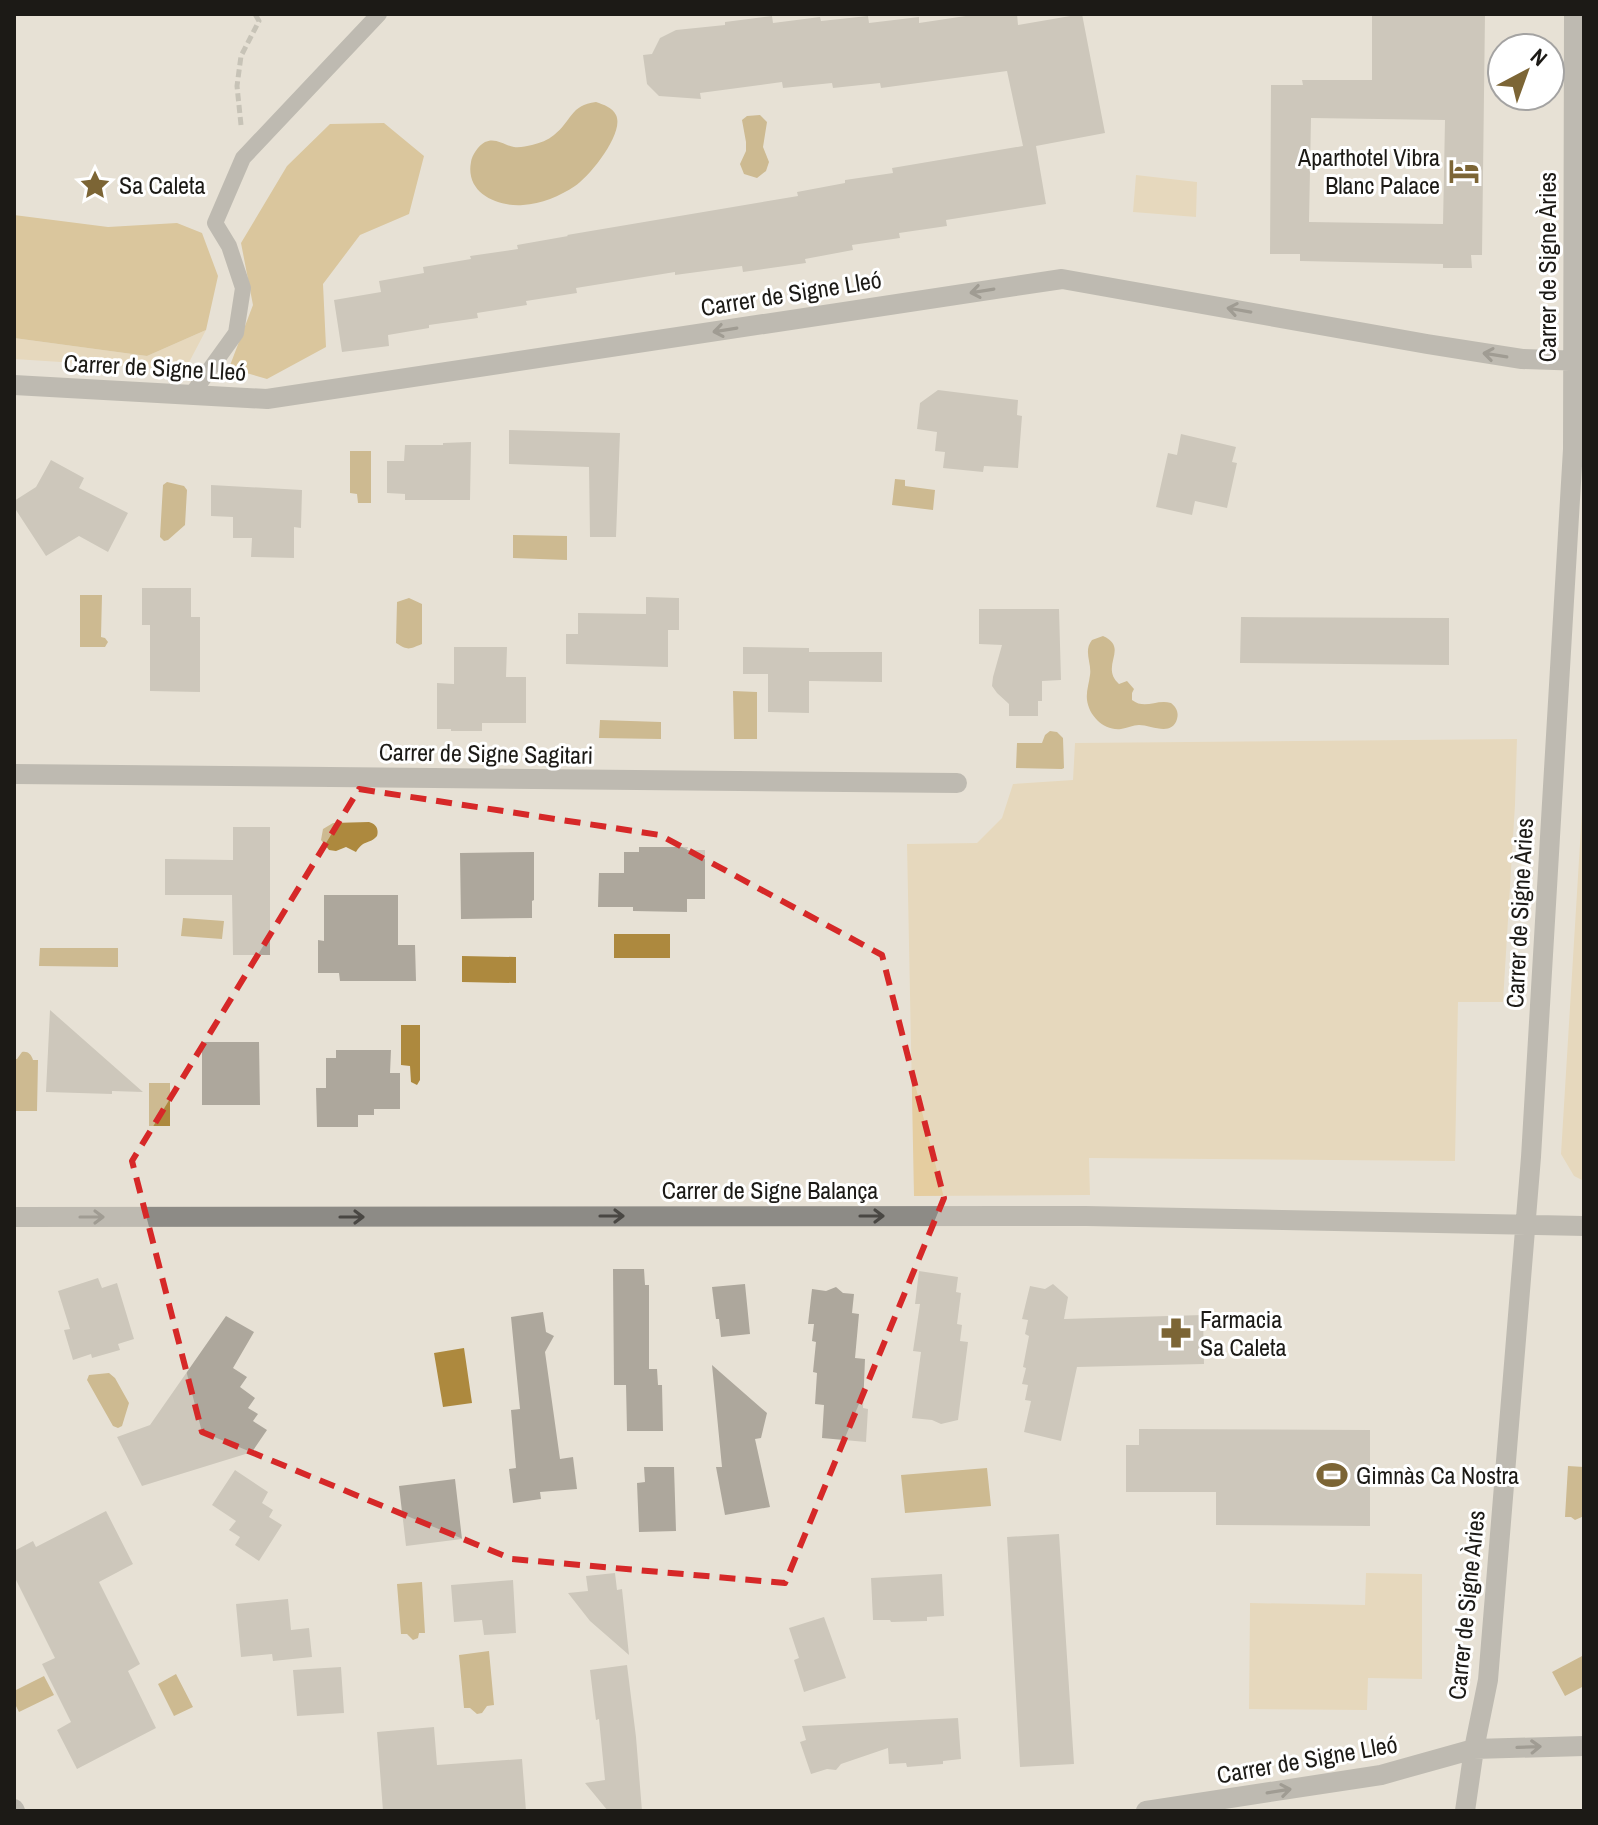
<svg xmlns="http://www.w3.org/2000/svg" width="1598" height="1825" font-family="'Archivo Narrow',sans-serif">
	<rect width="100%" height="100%" fill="#e7e1d5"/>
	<path fill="#e5cda0" d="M1136 175 1197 182 1196 217 1133 212Z
		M206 330 185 370 14 359V338L147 356Z
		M1517 739 1515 805 1503 1002H1458L1455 1161 1089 1158 1090 1195 914 1196 907 844 977 843 1002 818 1013 784 1073 780 1075 743Z
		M1584 778V1181L1574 1176 1561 1154Z
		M1366 1573 1422 1574V1679L1368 1678 1367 1710 1249 1709 1250 1603 1365 1605Z"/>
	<path fill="#c9a45a" d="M384 123 424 156 409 214 360 235 323 284 326 347 267 379 229 368 253 305 241 243 287 166 330 124Z
		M14 215 108 227 177 223 202 233 218 276 206 330 147 356 14 338Z"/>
	<path fill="#ad893e" d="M596 102C604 105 612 107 616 115 625 133 589 177 575 186 560 196 541 204 523 205 497 207 465 193 471 162 472 155 478 146 485 142 495 137 504 145 514 147 520 148 526 146 532 145 540 143 548 140 554 135 572 121 570 105 596 102Z
		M760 115 767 122 763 147 769 162 766 171 757 178 744 174 740 164 746 151V142L742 120 747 116Z
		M350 451H371V503H358L357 494 350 493Z
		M895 479 905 480V486L935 490 933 510 892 505Z
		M167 482 184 486 187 490 185 525 168 540 164 541 160 537 163 485Z
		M513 535 567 536V560L513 558Z
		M80 595H102L101 637 105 638 108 642 105 647H80Z
		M409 598 422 604V644C409 649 409 651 396 643L397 602Z
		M1103 636C1130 648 1099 666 1119 684L1127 681 1134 689 1132 693V700C1145 710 1156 699 1171 703 1176 707 1179 712 1177 719 1172 737 1151 725 1139 725 1133 725 1127 728 1121 729 1104 731 1089 716 1087 700 1086 691 1089 684 1090 675 1092 663 1083 651 1092 640Z
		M733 691 757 692V739H734Z
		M600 720 661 722V739L599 738Z
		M1050 731 1057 732 1063 738 1064 768 1062 769 1016 768 1017 743H1042L1045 735Z
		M369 822C376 824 379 829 377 836 369 845 364 839 356 852L346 847 336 851 329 850 321 840 323 829 333 823Z
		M183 918 224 921 222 939 181 936Z
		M614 934H670V958H614Z
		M40 948H118V967L39 966Z
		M462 956 516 957V983L462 982Z
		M401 1025H420V1080L417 1085 411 1082 410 1066 401 1065Z
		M22 1052C28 1051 31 1054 33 1060H38L37 1111H14V1059H17Z
		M149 1083H170V1126H149Z
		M464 1348 472 1403 443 1407 434 1353Z
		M109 1373 115 1378 129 1403 122 1426 118 1428 113 1426 87 1380 89 1375Z
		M1568 1466 1584 1467V1516L1575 1520 1571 1517H1565Z
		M987 1468 991 1506 905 1513 901 1475Z
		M422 1582 425 1633H419L418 1638 413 1640 407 1634H401L397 1584Z
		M1584 1649V1686L1565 1696 1552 1672 1584 1655Z
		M489 1651 494 1705 487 1706 482 1713 477 1714 470 1708H464L459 1655Z
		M176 1674 193 1707 174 1716 158 1684Z
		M44 1676 54 1695 19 1712 14 1702V1691Z"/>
	<path fill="#ada79c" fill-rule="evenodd" d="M979 14H1017L1018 25 1082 14 1105 133 1036 146 1046 204 946 220 947 226 899 233 900 238 852 245 853 250 805 259 806 263 743 272 742 266 675 275V272L576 288 577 293 526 301 527 305 477 313 478 318 429 325V328L388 335 389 346 342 352 334 300 381 292 379 281 424 273 423 267 471 259 470 256 518 249 517 245 568 236 567 235 798 196 797 192 845 183V180L893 173 892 168 1023 146 1007 71 881 88 880 83 833 88 832 83 783 88 782 82 700 93 701 99 659 96 647 84 643 55 652 54 660 38 676 30 725 25V22L772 16 773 23 820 17 821 21 868 16 869 23 919 17V23Z
		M1372 14H1485L1482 255H1471L1472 268H1443V264L1300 261V254H1270L1271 85H1303L1302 80H1372ZM1311 118 1445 120 1443 224 1309 222Z
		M938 390 1018 400 1017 415 1022 416 1018 468 984 466 983 472 943 468 945 452 935 451 937 432 917 429 920 403Z
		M509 430 620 433 616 537H590L589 467 509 464Z
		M1181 434 1236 447 1232 462 1237 463 1227 508 1195 501 1192 515 1156 507 1168 453 1177 455Z
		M471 442 470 500H405V494L387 493V461H404L405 445H443V443Z
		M51 460 84 478 79 488 128 513 108 552 79 536 46 556 14 507V501L36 487Z
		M211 485 302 490 301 528 294 527V558L251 557 252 538H233V517L211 516Z
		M142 588H191V617H200V692L150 691V625H142Z
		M646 597 679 598V630H668V667L566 664V634H578V613L646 614Z
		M979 609H1059L1061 680 1042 681V701H1038V716H1009V704L997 693 992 686 993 677 1002 645 979 644Z
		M1241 617 1449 618V665L1240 663Z
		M454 647H507L506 677H526V723H482V731H451V729H437V683L454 684Z
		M743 647 809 648V652H882V682L809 681V713L768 712V674H743Z
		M233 827H270V955H233L232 895H165V859L233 860Z
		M639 847H688L687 850H705V899H687V912L633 911V907H598L599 873H624V852H639Z
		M534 852V900L532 901V918L461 919 460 853Z
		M324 895H398V945H415L416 981H340L339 973H318V940L324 941Z
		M50 1010 143 1092 112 1091V1094L46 1092Z
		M202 1042H259L260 1105H202Z
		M336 1050H391L390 1073H400V1109H374V1115H358V1127H317L316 1088H326V1058H336Z
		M613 1269H644L645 1285H649V1369H657L658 1385H662L663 1431H627L626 1385H614Z
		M919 1271 958 1277 956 1292 961 1293 957 1324 962 1325 960 1341 968 1342 958 1420 941 1424 932 1420 912 1418 921 1352 913 1351 920 1304H915Z
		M98 1278 102 1288 117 1283 134 1339 118 1344 120 1350 92 1358 91 1354 73 1360 64 1330 70 1329 58 1291Z
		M745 1284 750 1334 721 1337 719 1319H716L712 1287Z
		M1053 1284 1068 1297 1064 1319 1203 1315 1204 1364 1077 1367 1061 1441 1024 1432 1031 1401 1025 1400 1028 1385 1022 1384 1026 1368 1023 1367 1029 1336 1025 1334 1028 1320 1022 1319 1030 1286 1045 1289Z
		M836 1287 843 1293 854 1294 852 1313 859 1314 855 1358 865 1359 863 1408 868 1409 866 1442 822 1438 824 1405 815 1404 817 1373 813 1372 816 1342 812 1341 814 1324H808L812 1289 826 1291Z
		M543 1312 546 1332 554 1336 545 1352 560 1459 573 1457 577 1489 540 1492 541 1499 513 1503 509 1469 516 1468 511 1410 520 1409 511 1317Z
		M226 1316 254 1332 233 1368 247 1377 240 1387 255 1398 248 1408 258 1414 253 1421 267 1430 252 1452 142 1486 117 1437 150 1425Z
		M712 1365 767 1413 761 1438 755 1439 770 1507 725 1515 716 1467H722Z
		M1139 1429 1370 1430V1526L1216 1525V1492H1126V1445H1139Z
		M644 1467H674L676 1531 639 1532 637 1483 645 1482Z
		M235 1470 268 1492 262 1503 273 1510 269 1517 282 1525 259 1561 235 1545 240 1537 229 1530 236 1521 212 1505Z
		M455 1479 462 1539 406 1546 399 1486Z
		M106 1511 133 1564 99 1582 140 1664 128 1671 156 1728 77 1769 57 1730 71 1722 42 1664 55 1658 14 1576V1551L33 1541 36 1547Z
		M1059 1534 1074 1764 1020 1767 1007 1537Z
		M615 1573 617 1590 622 1589 629 1655 590 1621 568 1593 588 1591 586 1576Z
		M942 1574 944 1616 927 1617V1621L891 1622 890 1620H873L871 1578Z
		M513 1580 516 1633 484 1635 482 1620 454 1622 451 1585Z
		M288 1599 291 1630 309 1628 312 1657 273 1661 272 1654 241 1657 236 1604Z
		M824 1617 846 1678 804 1692 794 1660 799 1658 789 1628Z
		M627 1665 636 1737 642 1811H608L585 1783 605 1780 599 1719 596 1720 590 1670Z
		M341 1667 344 1713 297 1716 293 1670Z
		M958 1718 961 1759 943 1761V1764L907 1767 906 1763 889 1764 888 1748 841 1764 836 1770 827 1769 811 1774 800 1742 806 1740 802 1726Z
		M434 1727 437 1765 522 1759 526 1811H383L377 1732Z"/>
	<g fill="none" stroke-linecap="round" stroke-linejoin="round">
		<path stroke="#a19d93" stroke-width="5" stroke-dasharray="8 4" stroke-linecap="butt" d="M241 125 237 86 241 56 259 21 255 14"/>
		<path stroke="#8d8b86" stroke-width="16" d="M192 394 236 333 243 288 229 246 215 223 243 158 379 14"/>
		<path stroke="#8d8b86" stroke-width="20" d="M14 385 267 399 1062 279 1427 344 1522 359 1584 361
			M14 774 957 783
			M14 1217 1086 1216 1584 1226
			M14 1809 15 1811
			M1146 1811 1381 1775 1474 1749 1584 1746
			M1465 1811 1474 1749 1488 1680 1531 1157 1573 449 1574 14"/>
	</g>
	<defs><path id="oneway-shaft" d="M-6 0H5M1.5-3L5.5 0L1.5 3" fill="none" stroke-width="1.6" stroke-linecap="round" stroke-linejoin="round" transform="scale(2)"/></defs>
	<g stroke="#494743">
		<use href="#oneway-shaft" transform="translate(982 291) rotate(171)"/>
		<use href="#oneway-shaft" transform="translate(1239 310) rotate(-170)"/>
		<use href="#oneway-shaft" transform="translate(725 330) rotate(171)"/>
		<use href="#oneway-shaft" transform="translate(1495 355) rotate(-171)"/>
		<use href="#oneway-shaft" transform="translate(612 1216)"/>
		<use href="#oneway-shaft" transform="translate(872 1216)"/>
		<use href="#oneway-shaft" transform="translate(92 1217)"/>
		<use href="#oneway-shaft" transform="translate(352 1217)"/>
		<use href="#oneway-shaft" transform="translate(1529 1747) rotate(-2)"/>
		<use href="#oneway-shaft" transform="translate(1279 1791) rotate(-9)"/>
	</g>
	<path d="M0 0H1598V1825H0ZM359 789 660 835 882 955 944 1198 785 1583 512 1559 202 1432 132 1161Z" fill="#e7e1d5" fill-opacity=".55" fill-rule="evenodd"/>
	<path fill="none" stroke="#d62828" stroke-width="6" stroke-dasharray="16 10" stroke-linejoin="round" d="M359 789 660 835 882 955 944 1198 785 1583 512 1559 202 1432 132 1161Z"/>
	<defs>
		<g id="hotel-bare" transform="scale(2.4)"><path d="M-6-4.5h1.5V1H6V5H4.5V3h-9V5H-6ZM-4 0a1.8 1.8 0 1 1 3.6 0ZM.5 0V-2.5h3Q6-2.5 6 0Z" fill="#7c6535" stroke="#fff" stroke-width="2.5" paint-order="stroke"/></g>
		<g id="sight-bare" transform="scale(2.4)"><path d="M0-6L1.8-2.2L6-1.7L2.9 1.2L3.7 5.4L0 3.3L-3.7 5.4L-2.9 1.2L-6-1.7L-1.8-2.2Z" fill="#7c6535" stroke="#fff" stroke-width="2.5" paint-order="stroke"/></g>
		<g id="pharmacy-bare" transform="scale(2.4)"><path d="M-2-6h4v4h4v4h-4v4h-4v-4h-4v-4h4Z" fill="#7c6535" stroke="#fff" stroke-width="2.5" paint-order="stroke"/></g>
		<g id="stadium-bare" transform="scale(2.4)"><path d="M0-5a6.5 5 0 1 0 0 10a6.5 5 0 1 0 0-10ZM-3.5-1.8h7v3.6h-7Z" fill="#7c6535" stroke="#fff" stroke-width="2.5" paint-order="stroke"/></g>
	</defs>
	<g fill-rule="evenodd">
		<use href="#hotel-bare" x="1464" y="171"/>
		<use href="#sight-bare" x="95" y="185"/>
		<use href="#pharmacy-bare" x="1176" y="1333"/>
		<use href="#stadium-bare" x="1332" y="1475"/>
	</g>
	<g text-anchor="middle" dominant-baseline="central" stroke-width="6" stroke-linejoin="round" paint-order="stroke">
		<g font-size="24" fill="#1c1a16" stroke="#fff" text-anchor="start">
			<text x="1440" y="157" text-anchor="end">Aparthotel Vibra<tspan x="1440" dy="28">Blanc Palace</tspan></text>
			<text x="119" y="185">Sa Caleta</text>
			<text x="1200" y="1319">Farmacia<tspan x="1200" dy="28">Sa Caleta</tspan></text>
			<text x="1356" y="1475">Gimnàs Ca Nostra</text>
		</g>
		<g font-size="24" fill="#1c1a16" stroke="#fff">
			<text transform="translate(1547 267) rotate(-90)">Carrer de Signe Àries</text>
			<text transform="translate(791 293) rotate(-9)">Carrer de Signe Lleó</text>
			<text transform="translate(155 367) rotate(3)">Carrer de Signe Lleó</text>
			<text transform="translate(486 753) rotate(1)">Carrer de Signe Sagitari</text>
			<text transform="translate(1519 913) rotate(-87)">Carrer de Signe Àries</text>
			<text x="770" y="1190">Carrer de Signe Balança</text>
			<text transform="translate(1466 1605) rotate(-84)">Carrer de Signe Àries</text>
			<text transform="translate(1307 1759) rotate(-10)">Carrer de Signe Lleó</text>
		</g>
	</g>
	<rect width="1598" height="1825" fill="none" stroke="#1c1a16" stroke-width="32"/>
	<g transform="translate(1526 72) rotate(41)"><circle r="38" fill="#ffffff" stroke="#a4a3a2" stroke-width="2"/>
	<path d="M0-6L14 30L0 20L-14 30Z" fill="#7c6535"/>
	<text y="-12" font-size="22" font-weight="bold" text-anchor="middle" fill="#1c1a16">N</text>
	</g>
</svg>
